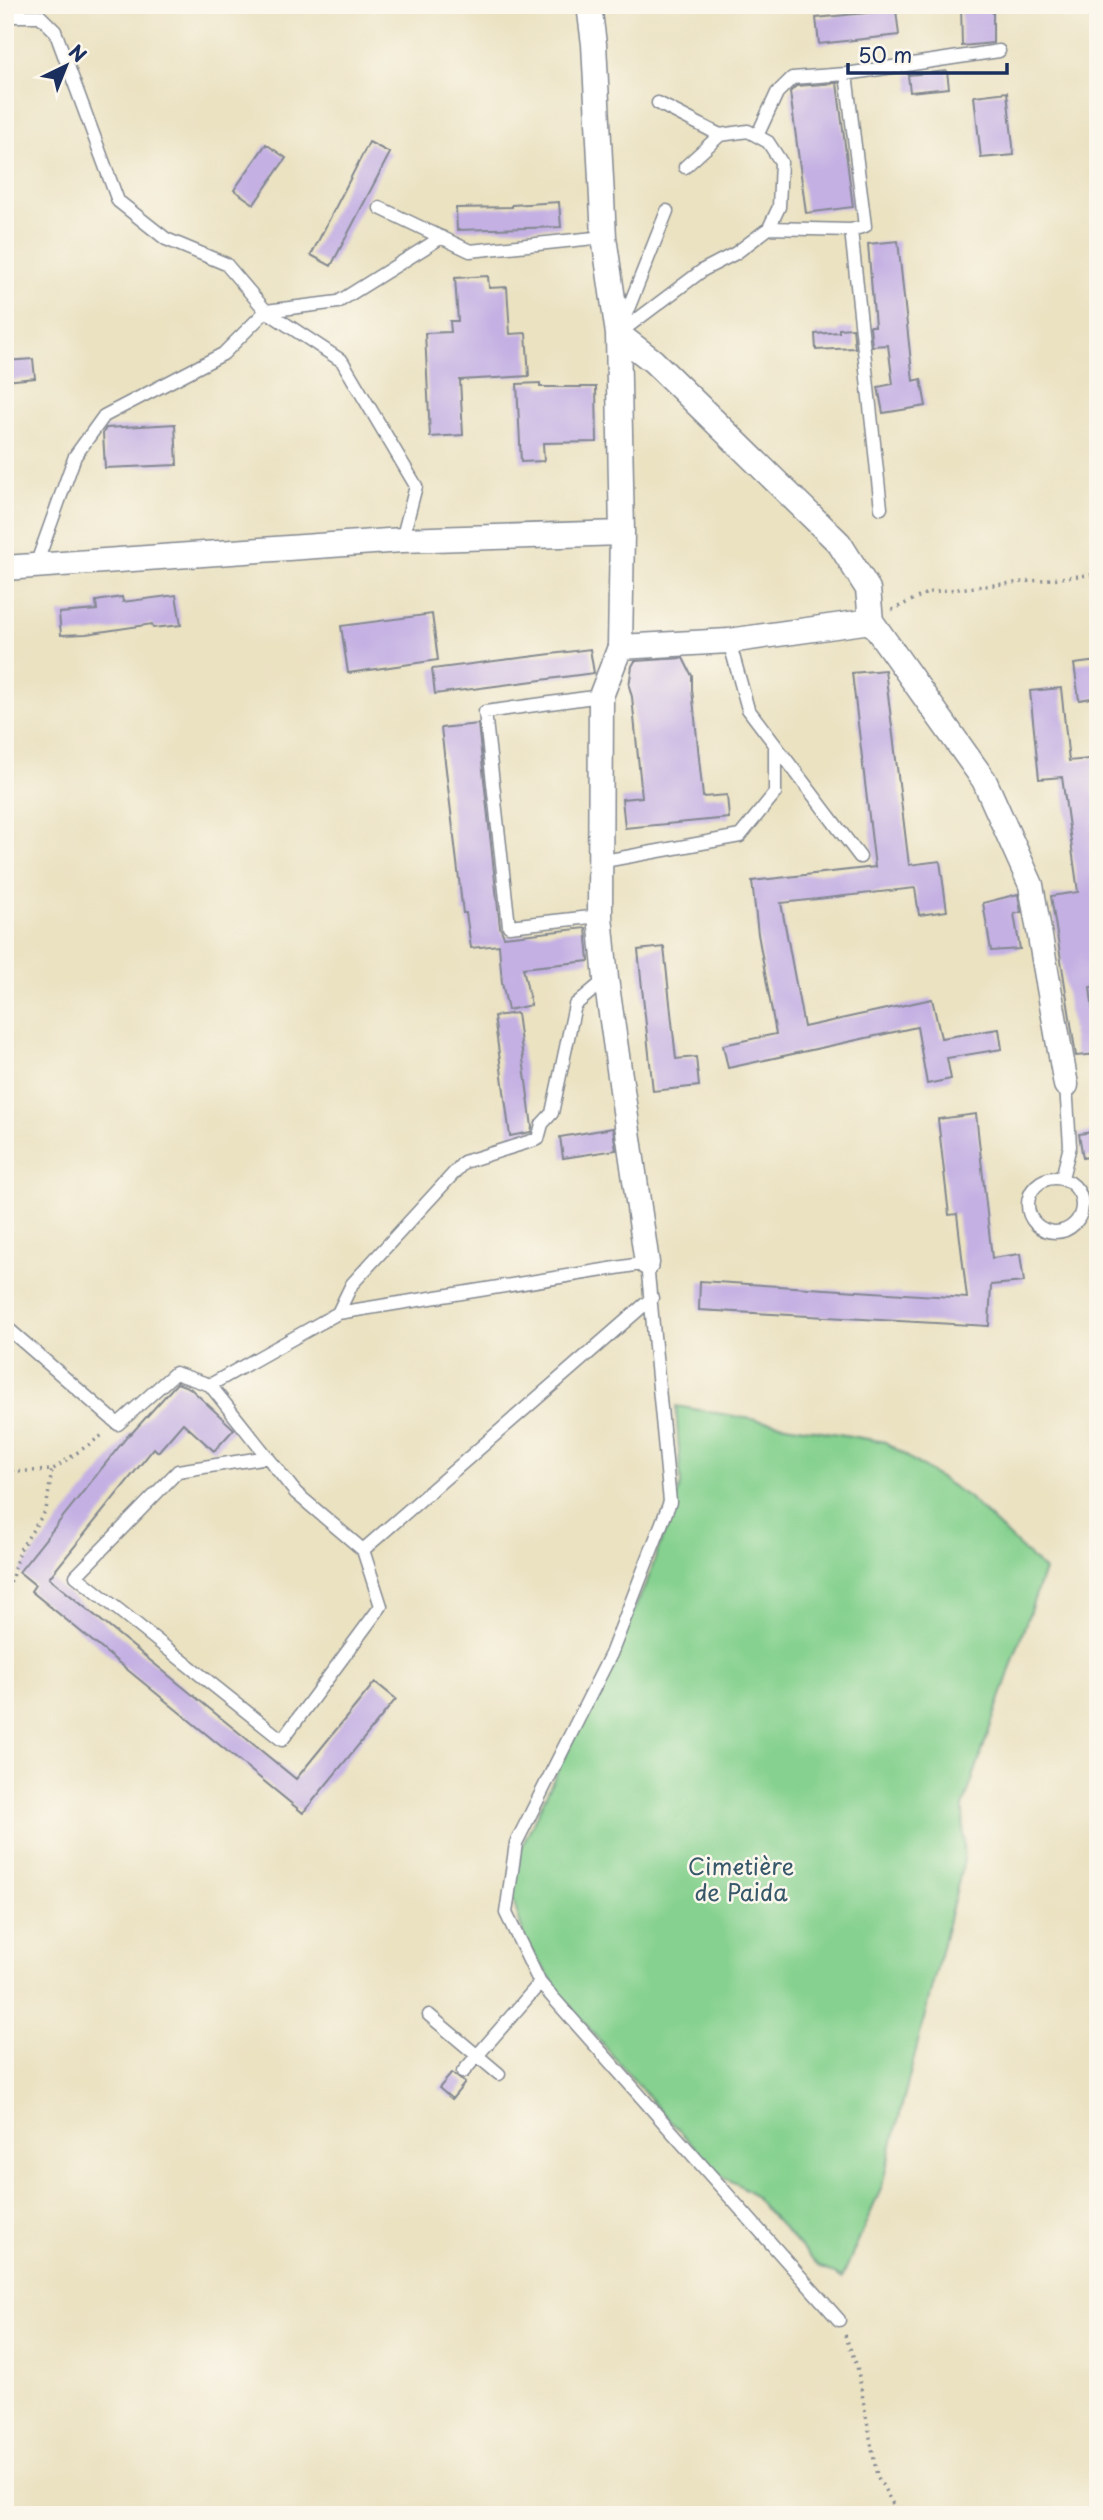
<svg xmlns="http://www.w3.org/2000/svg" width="1103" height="2520" font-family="'Playpen Sans',sans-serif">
	<rect width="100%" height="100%" fill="#fbf7ec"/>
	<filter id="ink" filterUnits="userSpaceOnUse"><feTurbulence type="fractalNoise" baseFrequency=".0143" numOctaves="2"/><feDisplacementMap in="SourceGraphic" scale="14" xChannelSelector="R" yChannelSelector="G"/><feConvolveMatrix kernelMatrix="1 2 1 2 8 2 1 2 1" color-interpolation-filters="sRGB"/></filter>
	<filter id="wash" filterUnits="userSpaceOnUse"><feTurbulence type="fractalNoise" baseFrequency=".00686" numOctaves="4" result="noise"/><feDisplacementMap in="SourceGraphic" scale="28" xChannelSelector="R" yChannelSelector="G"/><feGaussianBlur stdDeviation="1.57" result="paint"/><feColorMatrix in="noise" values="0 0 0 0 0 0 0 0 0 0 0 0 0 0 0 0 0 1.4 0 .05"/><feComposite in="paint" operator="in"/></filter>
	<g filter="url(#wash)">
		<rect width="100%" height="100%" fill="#ebe2c2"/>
		<path fill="#86d18f" stroke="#508076" stroke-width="2" d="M676 1406 885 1442 968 1497 1044 1570 963 1807 964 1860 881 2189 842 2278 818 2266 748 2190 722 2176 657 2107 568 2004 526 1943 512 1896 521 1848 647 1582 681 1484Z"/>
		<g id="blocks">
			<path fill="#c4b0e3" d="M961 5H993V43L962 46Z
				M896 10 899 35 819 44 816 18Z
				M947 71 949 88 910 92 908 75Z
				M837 83 853 207 806 213 790 92 796 86Z
				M1007 92 1014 155 981 158 974 96Z
				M369 142 390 153 331 266 311 255Z
				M266 144 286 158 254 204 234 190Z
				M559 202 561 227 457 230 456 208 512 207V205Z
				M898 241 913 381 921 379 926 406 883 413 878 387 893 384 888 345 872 346 870 326H875L868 244Z
				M488 276 489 288 507 287 510 334 526 333 529 376 460 380 463 435 430 437 425 333 451 332 450 321H458L455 278Z
				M853 328 855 348 816 350 815 334 839 332V329Z
				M33 359 35 378 5 381V361Z
				M540 383V387H596L597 442 543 443 544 461 521 462 517 384Z
				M175 424 177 465 105 468 103 433 106 428Z
				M176 595 181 625 153 628 152 624 86 634 61 635 59 613 97 610 96 601 122 597 123 602Z
				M432 614 438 660 348 673 341 626Z
				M590 649 594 673 435 694 432 669Z
				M683 658 692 676V689L703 797 727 795 729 818 625 828 622 799 642 797 632 697 629 686 632 666 635 661Z
				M1098 661V697L1079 700 1074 664Z
				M885 670 909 865 940 861 947 911 919 915 915 888 781 903 804 1027 932 999 941 1038 999 1029 1002 1049 947 1058 951 1079 927 1084 917 1027 728 1068 723 1045 776 1034 758 934 752 881 875 867 852 673Z
				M1061 688 1069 761 1098 758V780L1093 781 1098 815V986L1090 987 1098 1054 1076 1056 1051 896 1078 892 1062 777 1039 779 1030 691Z
				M478 724 500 927 504 937 586 928 589 961 523 968 531 1005 508 1010 502 983 499 945 471 948 466 913H463L441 728Z
				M1018 894 1021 912 1014 914 1020 949 991 951 983 903Z
				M664 947 676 1059 696 1057 699 1086 653 1091 638 950Z
				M517 1013 532 1127 531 1132 510 1136 494 1016Z
				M976 1114 992 1258 1020 1254 1024 1282 991 1285 989 1326 699 1310 700 1281 967 1298 957 1214 949 1215 938 1119Z
				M613 1128 616 1150 563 1158 560 1137Z
				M1098 1131V1155L1083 1158 1079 1134Z
				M177 1383 190 1388 234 1429 214 1451 183 1423 158 1452 154 1448 49 1578 296 1779 375 1682 396 1699 303 1813 31 1591 35 1585 19 1572 130 1433 131 1434Z
				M452 2073 465 2083 452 2099 439 2088Z"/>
		</g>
	</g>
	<g filter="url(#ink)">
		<use href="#blocks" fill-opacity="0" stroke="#838890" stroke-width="2"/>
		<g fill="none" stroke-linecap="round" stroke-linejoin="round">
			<g stroke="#838890" stroke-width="15">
				<path id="lane" d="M5 16H40L55 31 118 201 166 239 226 264 266 311 342 361 416 486 402 540
					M846 74 865 226 851 230
					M658 103 720 135
					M757 136 777 93 792 78 846 74 999 51
					M380 208 470 251 604 237
					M769 228 851 230 881 508
					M622 324 667 211
					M618 334 703 270 736 253 769 228 779 207 781 162 768 142 748 131 720 135 685 167
					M36 565 75 456 104 416 223 354 266 311 338 302 442 237
					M729 641 748 709 860 857
					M599 862 740 836 775 793V746
					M600 916 509 926 485 712 601 696
					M1062 1178 1070 1146 1066 1085
					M1028 1205a27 27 0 1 1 54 0a27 27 0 1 1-54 0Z
					M338 1313 352 1284 464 1162 538 1139 542 1124 552 1113 575 1005 606 979
					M5 1326 118 1424 175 1373 210 1385 338 1313 647 1263 670 1502 611 1654 516 1843 506 1913 540 1983 839 2320
					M210 1385 296 1493 363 1550 381 1606 282 1740 76 1576 178 1471 268 1457
					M363 1550 652 1298
					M429 2015 499 2074
					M463 2072 540 1983"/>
			</g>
			<g stroke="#838890" stroke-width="27">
				<path id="street" d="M589 5 594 44 604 237 618 334 622 533 620 647 601 696 600 916 606 979 647 1263
					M618 334 653 361 839 543 868 589 871 621 984 780 1031 885 1066 1085
					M5 568 402 540 622 533
					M620 647 729 641 871 621"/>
			</g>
			<path stroke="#838890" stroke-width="3.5" stroke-dasharray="2 5" stroke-linecap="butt" d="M892 610 929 592 1098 574
				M5 1472 52 1470 104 1434
				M5 1603 19 1551 46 1510 52 1470
				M845 2335 857 2366 877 2476 899 2515"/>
			<use href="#lane" stroke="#fff" stroke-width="12"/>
			<use href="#street" stroke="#fff" stroke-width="24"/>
		</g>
	</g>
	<g text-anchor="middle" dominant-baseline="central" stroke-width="5" stroke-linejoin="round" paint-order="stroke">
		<g font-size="23" fill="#36586a" stroke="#fbf7ec">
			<text x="741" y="1865">Cimetière<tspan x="741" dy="26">de Paida</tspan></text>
		</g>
	</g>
	<rect width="1103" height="2520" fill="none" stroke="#fbf7ec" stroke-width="28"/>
	<g transform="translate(66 66) rotate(43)" stroke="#fbf7ec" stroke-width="5" paint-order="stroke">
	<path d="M0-5L12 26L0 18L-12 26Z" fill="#1b2f5e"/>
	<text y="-10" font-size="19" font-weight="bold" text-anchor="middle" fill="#1b2f5e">N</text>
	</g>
	<path d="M848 63v10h159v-10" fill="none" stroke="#1b2f5e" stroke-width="3.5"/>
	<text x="858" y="63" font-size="21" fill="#1b2f5e" stroke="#fbf7ec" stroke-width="5" paint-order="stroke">50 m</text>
</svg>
